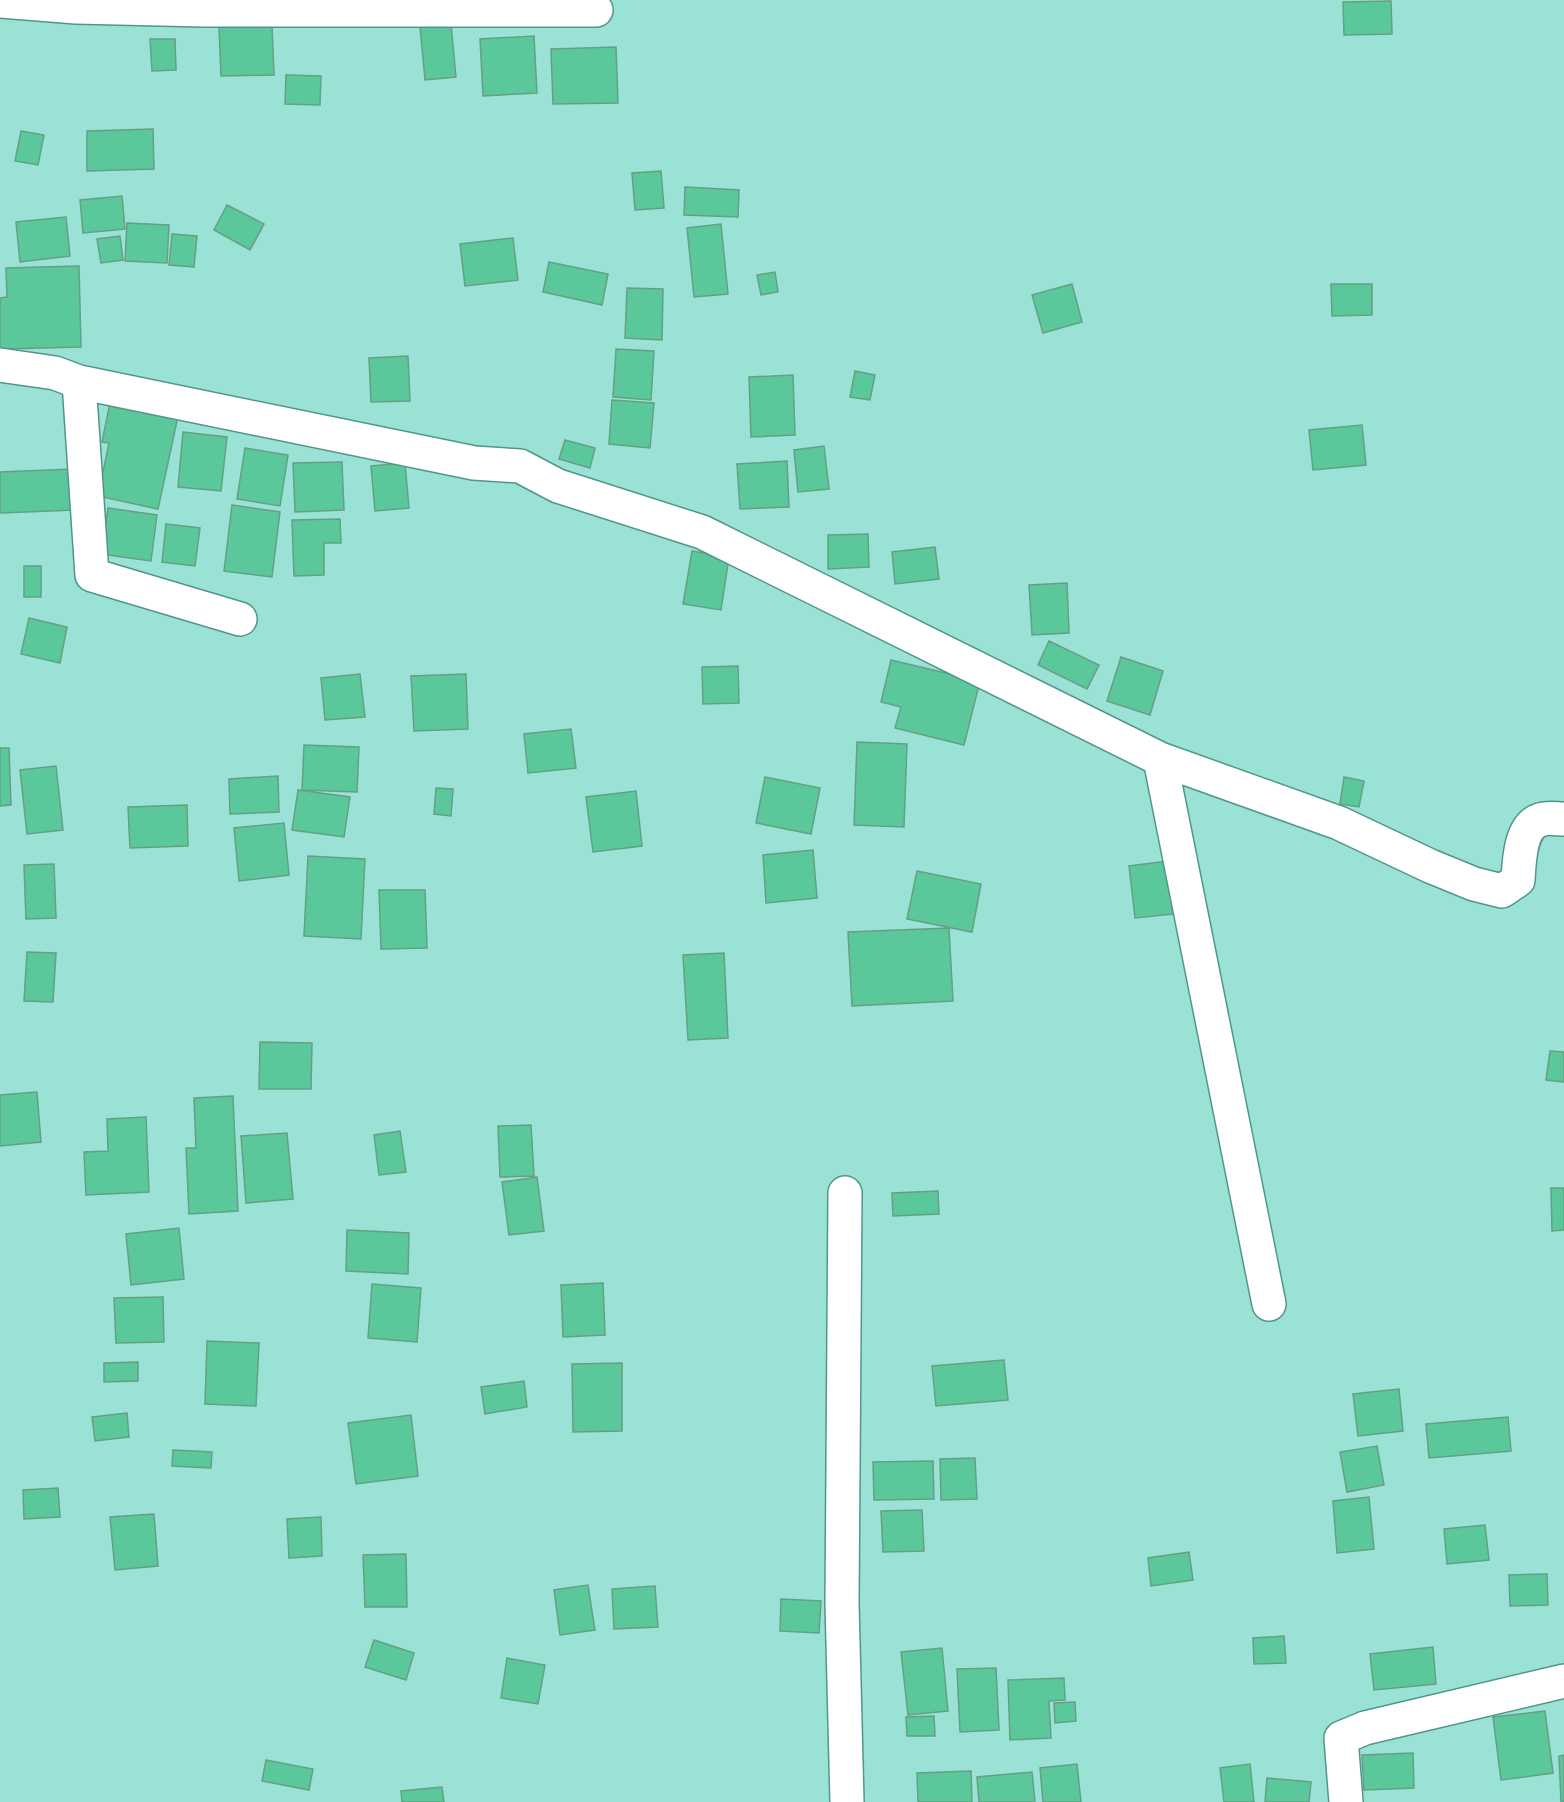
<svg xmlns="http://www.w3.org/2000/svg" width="1564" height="1802" font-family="Overpass,sans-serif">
	<rect width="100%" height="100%" fill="#9ae1d6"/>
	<path fill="#5bc89b" stroke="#669f85" stroke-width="1.5" d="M1391 1 1392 34 1344 35 1343 2Z
		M451 24 456 77 425 80 420 27Z
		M272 25 274 75 221 76 219 27Z
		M534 36 537 93 483 96 480 39Z
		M150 39H175L176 70 152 71Z
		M616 47 618 103 553 104 551 49Z
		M286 75 321 76 320 105 285 104Z
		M153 129 154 169 87 171V131Z
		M21 131 44 135 38 165 15 161Z
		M661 171 664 208 635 210 632 173Z
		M685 187 739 190 738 217 684 215Z
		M122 196 125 229 83 233 80 200Z
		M227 205 264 224 250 250 214 230Z
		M66 217 70 256 20 262 16 222Z
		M127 223 169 225 167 263 125 261Z
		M721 224 728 294 694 297 687 228Z
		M172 234 197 236 194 267 169 265Z
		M120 236 123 260 101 263 97 239Z
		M513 238 518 280 465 286 460 244Z
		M549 262 608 274 602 305 543 292Z
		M79 266 81 347 0 349V298L7 297 6 268Z
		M775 272 778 292 761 295 757 275Z
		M1072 284 1082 322 1043 333 1032 295Z
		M1331 284H1372V315L1332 316Z
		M627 288 663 289 662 340 625 338Z
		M616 349 654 351 651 400 613 397Z
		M408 356 410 401 371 402 369 358Z
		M855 371 875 375 870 400 850 397Z
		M793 375 795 435 751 437 749 377Z
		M112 393 180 407 158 509 98 496 109 443 102 442Z
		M612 400 654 403 650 448 609 444Z
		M1362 425 1366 465 1313 470 1309 430Z
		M183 432 227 437 221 491 178 487Z
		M565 440 595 448 590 468 559 459Z
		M824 446 829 489 798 492 794 450Z
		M245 448 288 455 280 506 237 499Z
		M787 461 789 507 740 509 737 464Z
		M342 462 344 510 295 512 293 463Z
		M405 463 409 508 375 511 371 466Z
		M73 469 75 510 0 513V472Z
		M232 505 280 512 272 577 224 571Z
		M108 508 157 515 151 561 101 554Z
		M340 519 341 543H324V575L294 576 292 520Z
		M166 524 200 528 195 566 162 562Z
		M868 534 869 567 828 569V535Z
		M935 547 939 579 895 584 892 552Z
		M692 551 729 557 721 610 683 604Z
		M24 566H41V597H24Z
		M1067 583 1069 633 1032 635 1029 585Z
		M29 618 67 627 60 663 21 654Z
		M1049 641 1099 665 1087 689 1038 665Z
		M1121 657 1163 671 1150 715 1107 701Z
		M891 660 980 681 964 745 895 728 901 707 881 702Z
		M738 666 739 703 703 704 702 667Z
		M360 674 365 717 325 720 321 678Z
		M466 674 468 729 414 731 411 676Z
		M571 729 576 768 528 773 524 734Z
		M857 742 907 744 904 827 854 825Z
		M304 745 359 747 357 792 302 790Z
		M0 748H9L11 805 0 806Z
		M56 766 63 830 27 834 20 770Z
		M278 776 279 812 230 814 229 779Z
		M765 777 820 788 811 834 756 823Z
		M1344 777 1364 781 1359 807 1340 804Z
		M436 788 453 789 451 816 434 814Z
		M298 790 350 797 344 837 292 830Z
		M636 791 642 846 593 852 586 797Z
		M187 805 188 846 130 848 128 807Z
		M284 823 289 875 239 881 234 828Z
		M813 850 817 898 766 903 763 855Z
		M308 856 365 859 361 939 304 936Z
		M1168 861 1173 914 1135 918 1129 866Z
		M54 864 56 918 26 919 24 865Z
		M917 871 981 884 972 932 907 919Z
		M379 890H425L427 948 381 949Z
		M949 928 953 1001 852 1006 848 932Z
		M27 952 56 953 53 1002 24 1001Z
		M724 953 728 1038 688 1040 683 955Z
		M260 1042 312 1043 311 1089H259Z
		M1550 1051 1564 1052V1082L1546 1080Z
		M37 1092 41 1142 0 1146V1095Z
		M233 1096 238 1211 189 1214 186 1148H196L194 1098Z
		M146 1117 149 1192 86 1195 84 1152 108 1151 107 1119Z
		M531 1125 534 1176 500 1177 498 1126Z
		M400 1131 406 1172 379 1175 374 1135Z
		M287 1133 293 1199 246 1203 241 1136Z
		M537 1177 544 1231 509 1235 502 1182Z
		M1551 1188H1564V1230L1552 1231Z
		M938 1191 939 1214 893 1216 892 1193Z
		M179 1228 184 1279 131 1285 126 1234Z
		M347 1230 409 1233 408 1274 346 1271Z
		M603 1283 605 1335 563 1337 561 1285Z
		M372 1284 421 1288 417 1342 368 1338Z
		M163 1297 164 1342 116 1343 114 1298Z
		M207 1341 259 1343 256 1406 205 1404Z
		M1004 1360 1008 1400 936 1406 932 1366Z
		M138 1362V1381L104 1382V1363Z
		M622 1363V1431L573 1432 572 1364Z
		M524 1381 527 1407 485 1414 481 1387Z
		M1399 1389 1403 1431 1358 1436 1353 1394Z
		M127 1413 129 1437 95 1441 92 1417Z
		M411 1415 418 1476 356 1484 348 1423Z
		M1508 1417 1511 1451 1429 1458 1426 1424Z
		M1377 1446 1384 1485 1347 1492 1340 1452Z
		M173 1450 212 1452 211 1468 172 1466Z
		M975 1458 977 1499 941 1500 940 1459Z
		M933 1461 934 1499 874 1500 873 1462Z
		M58 1488 60 1517 24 1519 23 1490Z
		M1369 1497 1374 1549 1337 1553 1333 1501Z
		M922 1510 924 1551 883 1552 881 1511Z
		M154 1514 158 1566 115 1570 110 1517Z
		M321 1517 322 1556 289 1558 287 1519Z
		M1485 1525 1489 1560 1447 1564 1444 1529Z
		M1189 1552 1193 1580 1151 1586 1148 1558Z
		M406 1554 407 1607H365L363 1555Z
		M1547 1574 1548 1605 1510 1606 1509 1575Z
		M588 1585 595 1630 560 1635 554 1590Z
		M655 1586 658 1627 614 1629 612 1589Z
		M781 1599 821 1601 819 1633 780 1631Z
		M1284 1636 1286 1663 1254 1664 1253 1638Z
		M374 1640 414 1653 406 1680 365 1667Z
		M1433 1647 1436 1684 1374 1690 1370 1654Z
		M942 1648 948 1711 908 1715 901 1652Z
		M507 1658 545 1665 538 1704 501 1698Z
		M996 1668 999 1730 960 1732 957 1669Z
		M1064 1678 1065 1700 1049 1701 1051 1738 1010 1740 1008 1680Z
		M1075 1702 1076 1721 1055 1723 1054 1703Z
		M1545 1711 1553 1773 1501 1780 1493 1717Z
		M934 1716 935 1736H907L906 1717Z
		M1413 1753 1414 1788 1364 1790 1362 1755Z
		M1564 1755V1802H1561L1559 1756Z
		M266 1760 313 1769 309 1790 262 1781Z
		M1077 1764 1081 1802H1043L1040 1768Z
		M1250 1764 1254 1802H1224L1220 1768Z
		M971 1771 972 1802H918L917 1773Z
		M1032 1772 1035 1802H979L977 1777Z
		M1267 1778 1311 1782 1309 1802H1265Z
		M442 1787 444 1802H402L401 1791Z"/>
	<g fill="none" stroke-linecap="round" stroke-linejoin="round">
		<g stroke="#51968c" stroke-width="36">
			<path id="minor" d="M0 1 76 7 204 10V0
				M204 10H596
				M0 365 55 373 79 382 474 463 520 466 558 486 702 532 1160 759 1339 823 1430 866 1474 884 1502 891 1518 880C1519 863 1520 826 1540 820 1547 817 1556 819 1564 819
				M79 382 92 575 240 619
				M1160 759 1269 1304
				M845 1193 842 1603 847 1802
				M1346 1802 1341 1738 1365 1728 1564 1681"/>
		</g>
		<use href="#minor" stroke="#fff" stroke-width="33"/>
	</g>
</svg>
